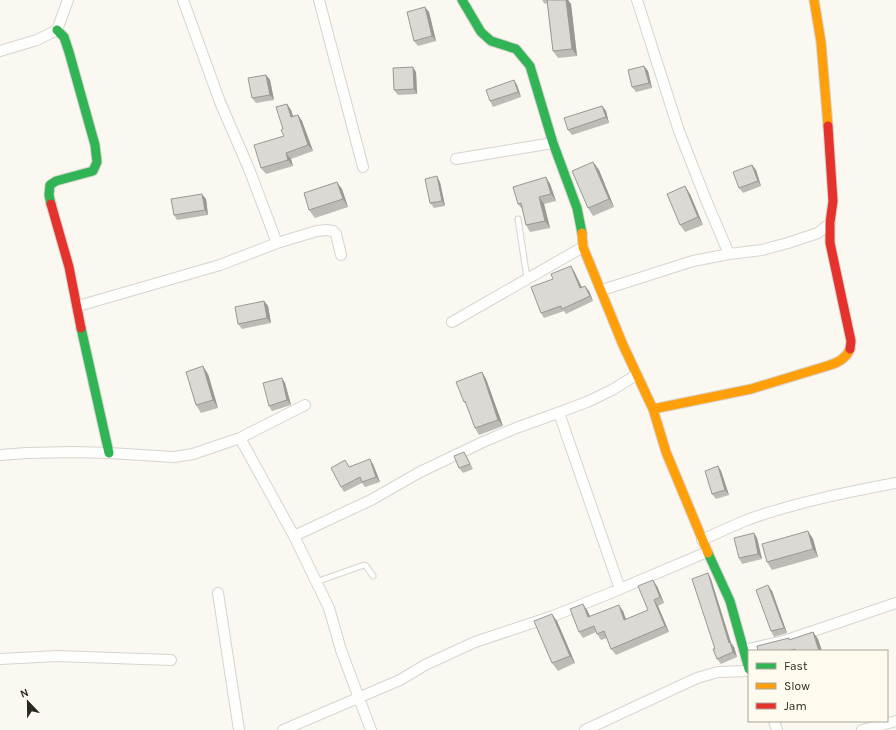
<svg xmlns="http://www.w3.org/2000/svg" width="896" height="730" font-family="Karla,sans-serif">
	<rect width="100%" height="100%" fill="#faf8f1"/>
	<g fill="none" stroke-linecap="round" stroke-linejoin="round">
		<g stroke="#d6d4ce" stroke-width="7">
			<path id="lane" d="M518 219 527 278
				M316 582 364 565 366 566 373 576"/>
		</g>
		<g stroke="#d6d4ce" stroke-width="12">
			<path id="street" d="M183 0 220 102 249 169 277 243
				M319 0 363 167
				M637 0 679 131 706 200 729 254
				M0 51 37 40 57 30 68 0
				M456 159 553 143
				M602 290 693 261 729 254 762 250 788 243 818 233 830 223
				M78 306 220 265 277 243 317 231 326 230 333 231 336 234 341 255
				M452 322 583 247
				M559 413 620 589
				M240 438 294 536 329 608 341 650 371 730
				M0 455 27 453 74 452 109 453 174 457 193 454 240 438 305 405
				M294 536 371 500 420 472 483 442 516 428 544 418 587 402 612 390 636 375
				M702 540C717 533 732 526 747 520 793 503 848 492 896 483
				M218 593 239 730
				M744 650 784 641 896 603
				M0 659 57 656 171 660
				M774 721 777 730
				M283 730 400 680 425 665 475 642 553 616 608 594 707 552
				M585 730 697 678 718 672 749 671
				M862 730 896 721"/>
		</g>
		<g stroke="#d6d4ce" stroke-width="11">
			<path id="fast" d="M462 0 481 32 491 41 516 49 530 66 553 143 577 208 582 233
				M51 204 49 195 50 185 56 181 93 171 97 162 95 145 69 52 64 37 57 30
				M81 328 109 453
				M708 553 730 601 749 669"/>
		</g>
		<g stroke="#d6d4ce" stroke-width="11">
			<path id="slow" d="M814 0 821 42 828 126
				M582 233 583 247 623 345 653 409 666 452 708 553
				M653 409 751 389 827 366C837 363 846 359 850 349"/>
		</g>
		<g stroke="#d6d4ce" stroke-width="11">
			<path id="jam" d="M828 126 833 201 830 223V243L851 341 850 349
				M51 204 69 267 81 328"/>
		</g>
		<use href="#lane" stroke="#fefefd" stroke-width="5"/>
		<use href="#street" stroke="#fefefd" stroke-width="10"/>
		<use href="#fast" stroke="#30b455" stroke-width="9"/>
		<use href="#slow" stroke="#ff9f0a" stroke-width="9"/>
		<use href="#jam" stroke="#e5322d" stroke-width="9"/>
	</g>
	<path fill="#bcbbb5" d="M542 0H568L571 4 577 56 558 58 553 51 547 3 545 4Z
		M429 12 436 41 418 46 414 41Z
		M644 66 648 71 652 88 636 92 632 87Z
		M416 72 417 94 398 95 394 90Z
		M266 75 270 80 274 100 256 103 252 98Z
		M514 80 517 85 521 97 493 107 490 101Z
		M287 104 291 110 293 116 298 115 302 121 313 151 291 159 293 166 266 174 261 168 284 136 283 129Z
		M602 106 606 111 609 123 572 135 568 130Z
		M593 162 599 170 614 207 593 216 588 208Z
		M752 165 756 170 761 186 743 193 739 188Z
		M546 177 550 184 556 201 544 204 550 228 530 232 526 225 522 209 518 204Z
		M440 182 445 206 434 208 430 203Z
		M342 189 348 207 315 218 309 210Z
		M690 194 703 225 685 232 680 225Z
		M206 199 208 215 177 220 174 215Z
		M574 271 582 287 589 291 593 301 566 314 564 311 544 318 541 313 553 279Z
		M264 301 268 306 271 323 242 329 238 324Z
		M482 372 486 379 503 426 479 435 475 428 467 406 464 402Z
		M208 374 218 408 201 413 196 405Z
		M282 378 285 383 291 405 272 411 269 406Z
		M464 452 467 457 473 469 463 473 459 468Z
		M373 464 380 482 365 487 362 483 344 492 341 487 350 466Z
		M718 466 721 471 729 495 716 499 712 494Z
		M808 531 813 539 818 557 772 570 767 562Z
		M754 533 757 538 762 559 742 564 739 558Z
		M708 573 711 579 731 643 734 647 737 657 721 664 717 659 715 649Z
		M657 586 664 603 658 606 669 632 616 655 611 649 607 638 601 640 596 632 583 638 579 632 587 610 590 616 623 611 626 619 648 610Z
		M772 591 787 633 774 637 771 631Z
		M557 621 575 663 558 671 552 663Z
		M813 632 818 639 822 651H758L790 640Z"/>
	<path fill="#999894" d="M566 0H568L571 4 577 56 572 49Z
		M425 7 429 12 436 41 432 36Z
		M644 66 648 71 652 88 649 83Z
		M413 67 416 72 417 94 414 89Z
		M266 75 270 80 274 100 270 95Z
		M514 80 517 85 521 97 518 92Z
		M287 104 291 110 295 123 291 117Z
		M602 106 606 111 609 123 606 117Z
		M298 115 302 121 313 151 308 145Z
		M286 153 291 159 293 166 288 160Z
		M593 162 599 170 614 207 609 199Z
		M752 165 756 170 761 186 758 181Z
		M437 176 440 182 445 206 442 201Z
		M546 177 550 184 556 201 551 194Z
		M337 182 342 189 348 207 343 199Z
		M685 186 690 194 703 225 698 217Z
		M202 194 206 199 208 215 205 210Z
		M539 197 544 204 550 228 545 221Z
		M571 266 574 271 584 293 580 288Z
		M585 286 589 291 593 301 590 296Z
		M264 301 268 306 271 323 267 318Z
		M203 366 208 374 218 408 213 400Z
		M482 372 486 379 503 426 498 420Z
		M282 378 285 383 291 405 287 400Z
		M370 459 373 464 380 482 376 477Z
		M718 466 721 471 729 495 725 490Z
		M808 531 813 539 818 557 813 549Z
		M754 533 757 538 762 559 758 554Z
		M708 573 711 579 731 643 734 647 737 657 733 652 729 643Z
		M653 580 657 586 664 603 660 597Z
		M768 585 772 591 787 633 784 628Z
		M654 600 658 606 669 632 665 626Z
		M583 604 587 610 593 623 588 617Z
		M619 605 623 611 628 626 624 620Z
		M552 614 557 621 575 663 570 656Z
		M813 632 818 639 822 651H819Z"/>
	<path fill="#dbd9d3" stroke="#999894" d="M547 0H566L572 49 553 51Z
		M425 7 432 36 414 41 407 12Z
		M644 66 649 83 632 87 628 70Z
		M413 67 414 89 394 90 393 68Z
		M266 75 270 95 252 98 248 78Z
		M514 80 518 92 490 101 486 90Z
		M287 104 291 117 298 115 308 145 286 153 288 160 261 168 254 145 284 136 281 130 283 129 276 107Z
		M602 106 606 117 568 130 564 118Z
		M593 162 609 199 588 208 572 171Z
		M752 165 758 181 739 188 733 172Z
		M437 176 442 201 430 203 425 179Z
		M546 177 551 194 539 197 545 221 526 225 521 203 518 204 513 187Z
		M337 182 343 199 309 210 304 193Z
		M685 186 698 217 680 225 667 194Z
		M202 194 205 210 174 215 171 199Z
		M571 266 580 288 585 286 590 296 562 309 561 306 541 313 531 287 553 279 551 274Z
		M264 301 267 318 238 324 235 307Z
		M203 366 213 400 196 405 186 372Z
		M482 372 498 420 475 428 465 401 464 402 456 382Z
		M282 378 287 400 269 406 263 383Z
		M464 452 470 464 459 468 454 456Z
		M370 459 376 477 362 482 360 477 341 487 331 468 345 460 349 467Z
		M718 466 725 490 712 494 705 471Z
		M808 531 813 549 767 562 762 544Z
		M754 533 758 554 739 558 734 538Z
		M708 573 729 643 730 642 733 652 717 659 713 649H715L692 579Z
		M653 580 660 597 654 600 665 626 611 649 604 631 597 634 594 626 579 632 570 609 583 604 588 617 619 605 624 620 648 610 638 586Z
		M768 585 784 628 771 631 756 590Z
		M552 614 570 656 552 663 534 621Z
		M813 632 819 651H796L795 649 788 651H758L757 646 789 638V640Z"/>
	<rect x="748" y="650" width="140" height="72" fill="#fefaed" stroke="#a9a69b"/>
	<rect x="756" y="663" width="20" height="6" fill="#30b455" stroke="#a9a69b"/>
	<text x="784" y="670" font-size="12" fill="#292721">Fast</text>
	<rect x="756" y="683" width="20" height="6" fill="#ff9f0a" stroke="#a9a69b"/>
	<text x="784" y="690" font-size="12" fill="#292721">Slow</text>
	<rect x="756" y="703" width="20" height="6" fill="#e5322d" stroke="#a9a69b"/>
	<text x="784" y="710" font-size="12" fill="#292721">Jam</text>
	<g transform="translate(28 702) rotate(338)" stroke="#fefaed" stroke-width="3" paint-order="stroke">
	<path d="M0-3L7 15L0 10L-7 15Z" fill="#292721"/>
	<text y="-6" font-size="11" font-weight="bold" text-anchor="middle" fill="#292721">N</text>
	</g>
</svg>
